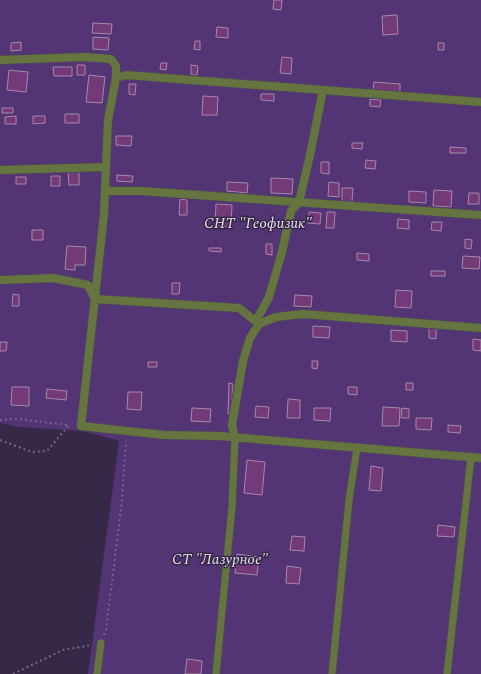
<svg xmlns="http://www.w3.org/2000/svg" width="481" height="674" font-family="Spectral,serif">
	<rect width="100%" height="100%" fill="#362847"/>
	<path fill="#533474" d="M0 0H481V674H88L119 441 83 431 19 427 0 423Z"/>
	<path fill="#723a78" stroke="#a689a9" d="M274 0H282L281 10 273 9Z
		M397 15 398 34 383 35 382 16Z
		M93 23 112 24 111 34 92 33Z
		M217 27 228 28V38L216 37Z
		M93 37 109 38 108 50 93 49Z
		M195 41H200V50L194 49Z
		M21 42V50L11 51V43Z
		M438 43H444V50H438Z
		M282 57 292 58 291 74 280 73Z
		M161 63H167L166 70 160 69Z
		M77 65H85V75H77Z
		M191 65 198 66 197 75H191Z
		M53 67H72V76H54Z
		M9 70 28 72 26 92 7 90Z
		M89 75 105 77 102 103 86 102Z
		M374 82 400 84V93L373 90Z
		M129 84H136L135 95 129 94Z
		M261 94H274V101L261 100Z
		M203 96 218 97 217 115H202Z
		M370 99 381 100 380 107 370 106Z
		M2 108H13V113H2Z
		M65 114H79V123H65Z
		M16 116V124H5V117Z
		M33 116H45V123L33 124Z
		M116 136H132L131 146 116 145Z
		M352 143H363L362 149 352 148Z
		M450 147 466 148V153H450Z
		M366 160 376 161 375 169 365 168Z
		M321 162H329V174L321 173Z
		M68 171H79V185H69Z
		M117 175 133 176 132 182 117 181Z
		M51 176H60V186H51Z
		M16 177H26V184H16Z
		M271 178 293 179 292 194 271 193Z
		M227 182 248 183 247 193 227 191Z
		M329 182 339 183V197L328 196Z
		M342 188H353L352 202 342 201Z
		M434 190 452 191 451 207 433 206Z
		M409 191 426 192V203L409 202Z
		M469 193H479V204H468Z
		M180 199 187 200V215H179Z
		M216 204 232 205 231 227 215 226Z
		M309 212 321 213 320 224 308 223Z
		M327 212H335L334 228H326Z
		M398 219 409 220V229L397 228Z
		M432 222H442L441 231 431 230Z
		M32 230H43V240H32Z
		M465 239 472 240 471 249 465 248Z
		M266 244H272V255L266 254Z
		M67 246 86 247 85 265H75V270L65 269Z
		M209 248H221V252L209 251Z
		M357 253 369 254V261L357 260Z
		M463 256 480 257 479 269 462 268Z
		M431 271H445V276H431Z
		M172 283H180L179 294H172Z
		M396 290 412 291 411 308 395 307Z
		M13 294 19 295V306H12Z
		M295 295 312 296 311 307 294 306Z
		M313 326 330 327 329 338 313 337Z
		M429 328H436V339L429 338Z
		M391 330 407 331V342L391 341Z
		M473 339 481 340V351L473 350Z
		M0 342H7L6 351H0Z
		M312 361H318L317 369 312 368Z
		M148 362H157V367H148Z
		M229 383 233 384 231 415 228 414Z
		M406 383H413V390H406Z
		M12 387H29V406L11 405Z
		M348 387H357V395L348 394Z
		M47 389 67 391 66 400 46 398Z
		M128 392H142L141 410 127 409Z
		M288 399 300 400V418H287Z
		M256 406 269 407 268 418 255 417Z
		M383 407 400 408 399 426H382Z
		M192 408 211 409 210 422 191 421Z
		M314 408H331L330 421 314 420Z
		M402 408 409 409V418H401Z
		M416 418H432L431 430 416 429Z
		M448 425 461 426 460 433 448 432Z
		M247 460 265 462 262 495 244 493Z
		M371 466 383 468 381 491 369 490Z
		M438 525 455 527 454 537 437 536Z
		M292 536 305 537 304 551 290 550Z
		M237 554 259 557 257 575 235 573Z
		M287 566 301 568 299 584 286 583Z
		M187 659 202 661 201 674H185Z"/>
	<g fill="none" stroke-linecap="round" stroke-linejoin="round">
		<g stroke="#504360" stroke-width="9">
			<path id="service" d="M97 674 101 643
				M216 674 232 507 235 438
				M332 674 349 500 357 448
				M447 674 471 457"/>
		</g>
		<g stroke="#504360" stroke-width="10">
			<path id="minor" d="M0 60 84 57 111 59 116 66V78
				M481 102 126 75 116 78 108 120 104 214 81 426 164 435 219 436 481 458
				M0 170 106 167
				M105 191H141L481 215
				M0 280 53 278 88 285 95 299 239 308 259 324
				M256 321 269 297 282 252 291 211 299 202 310 155 323 90
				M235 438 232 425 243 361 250 338 259 324 276 317 303 314 481 328"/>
		</g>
		<path stroke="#736782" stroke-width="2" stroke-dasharray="2 3" stroke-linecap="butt" d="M0 420 18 419 69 425
			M0 440 32 452 47 451 69 425
			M104 635 106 630 122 501 126 441
			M13 674 63 650 92 645"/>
		<use href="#service" stroke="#647540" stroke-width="7"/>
		<use href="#minor" stroke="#647540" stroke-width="8"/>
	</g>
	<g text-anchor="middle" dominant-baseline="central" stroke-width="3" stroke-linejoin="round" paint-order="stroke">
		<g font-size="15" font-style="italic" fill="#e6ddf2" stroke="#362847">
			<text x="258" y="223">СНТ "Геофизик"</text>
			<text x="220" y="559">СТ "Лазурное"</text>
		</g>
	</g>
</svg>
